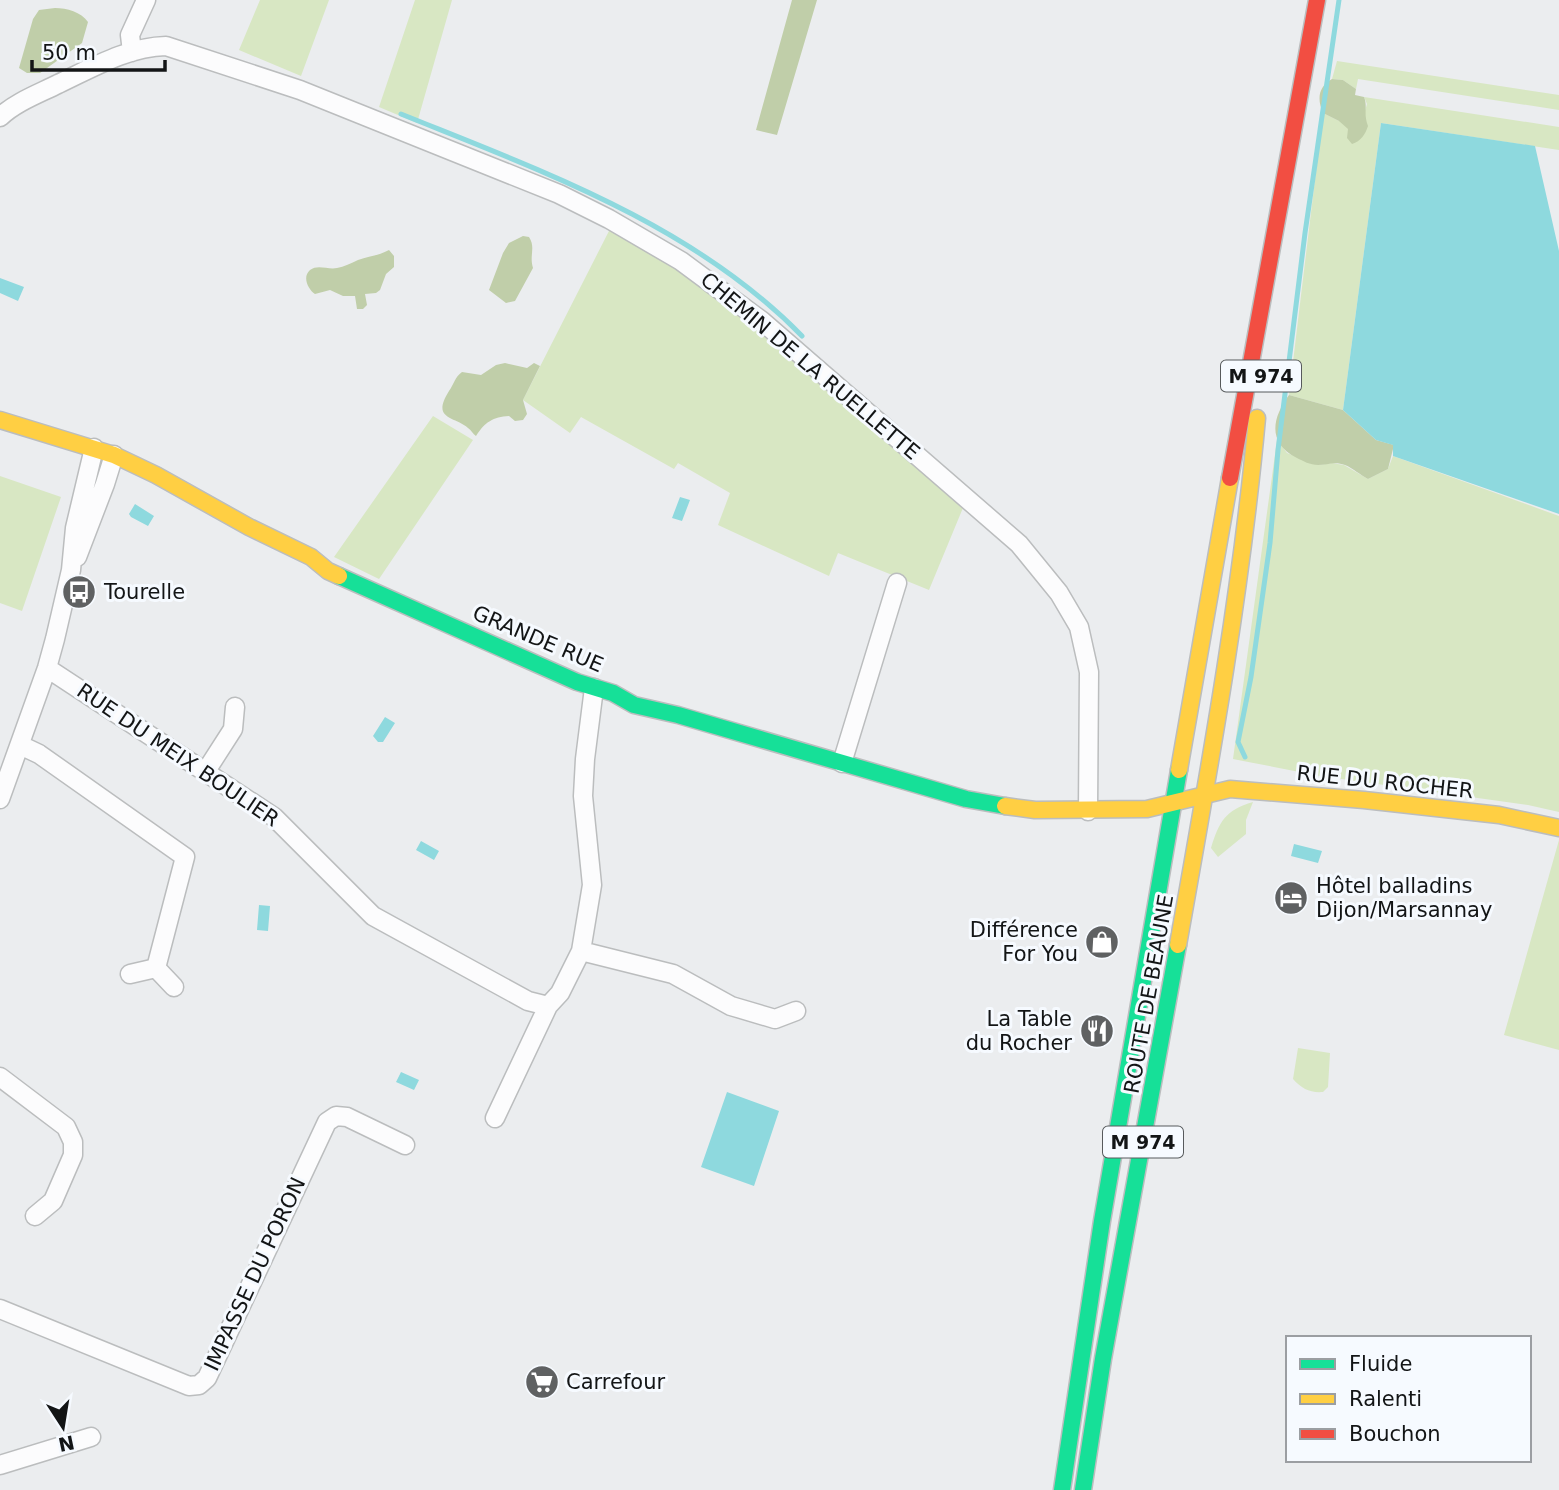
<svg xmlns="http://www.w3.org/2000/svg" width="1559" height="1490" font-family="'DejaVu Sans',sans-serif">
	<rect width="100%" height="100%" fill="#ebedef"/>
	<path fill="#d8e7c3" d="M260 0H329L301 76 239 50Z
		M415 0H452L417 123 379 107Z
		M1337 61 1559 95V110L1358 79 1356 89 1343 80 1332 79Z
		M1364 97 1559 127V150L1381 123 1343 410 1289 395 1323 113 1339 121 1366 120 1363 117 1367 104Z
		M610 229 682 271 759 324 965 503 929 590 838 553 829 576 718 525 730 493 678 463 674 469 581 417 570 433 523 400Z
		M433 416 473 440 379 579 334 557Z
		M1277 440 1287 453 1319 465 1332 463 1344 465 1368 479 1388 469 1393 456 1559 516V812L1528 805 1320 776 1233 759Z
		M0 476 61 497 22 611 0 603Z
		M1253 802 1246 820V834L1218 857 1211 848C1219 822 1225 810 1253 802Z
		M1559 840V1050L1504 1035Z
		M1298 1048 1330 1053 1328 1087 1323 1092C1310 1093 1302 1089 1293 1079Z"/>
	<path fill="#c0cea9" d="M792 0H817L777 135 756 130Z
		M55 8C67 8 81 12 88 22L82 43 40 73H27L19 68 33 19 39 10Z
		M1332 79 1343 80 1356 89 1355 95 1364 97C1368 107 1363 113 1368 126 1365 135 1361 141 1352 144L1347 138 1348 129 1339 121 1323 113C1317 99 1318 87 1332 79Z
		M523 236 529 237C536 248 529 255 533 268L515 301 506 303 489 290 503 253 509 243Z
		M389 250 394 256V267L386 274 380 290 376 293 365 294 367 305 363 309H357L355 296H343L330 290 315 294C308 289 302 277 310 270 318 264 328 270 337 268 344 267 351 263 358 260 369 256 378 256 389 250Z
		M505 363 527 368 534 363 540 366 523 400 527 414 523 420 515 421 509 416C493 417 485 422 476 436 473 434 471 430 468 428 454 416 431 420 449 391 454 384 455 377 462 372L481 375 496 365Z
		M1289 395 1343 410 1376 440 1394 445 1388 469 1368 479C1360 475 1353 468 1345 465 1335 461 1327 465 1318 465 1310 465 1303 461 1297 458 1267 443 1272 418 1289 395Z"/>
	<path fill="#8ed9de" d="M1381 123 1535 146 1559 251V514L1393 456V445L1376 440 1343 410Z
		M0 278 24 287 18 301 0 293Z
		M680 497 690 500 682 521 672 518Z
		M135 504 154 516 148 526 131 517 129 514Z
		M385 717 395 723 383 742H378L373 736Z
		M421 841 439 851 434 860 416 850Z
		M1294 844 1322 851 1318 863 1291 856Z
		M259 905 270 906 268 931 257 930Z
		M401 1072 419 1080 414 1090 396 1082Z
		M727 1092 779 1111 754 1186 701 1167Z"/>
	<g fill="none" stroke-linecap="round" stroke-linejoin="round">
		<path stroke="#8ed9de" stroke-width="5" d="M401 114C542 171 694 225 802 336
			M1245 757 1238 742 1251 677 1270 543 1278 450 1305 233 1339 0"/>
		<g stroke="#bbbdbe" stroke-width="21">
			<path id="street" d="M132 52 130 35 146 0
				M0 117C16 102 38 94 58 84 92 68 127 47 166 46L300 90 559 194 609 219 681 261 762 321 1019 544 1059 593 1079 627 1089 672 1088 811
				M77 557 105 484 114 455
				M47 668 274 817 373 916 528 1001 548 1006 495 1118
				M20 745 39 754 185 857 156 968 174 987
				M842 763 897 583
				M206 771 233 729 235 707
				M0 799 47 668 55 639 71 570 75 528 94 448
				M581 951 673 974 731 1006 775 1019 796 1011
				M130 974 156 968
				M548 1006 560 993 581 951 592 885 583 796 585 759 594 688
				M0 1077 66 1127 73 1142V1155L53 1201 35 1216
				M0 1309 189 1386 199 1385 207 1378 327 1122 336 1116 347 1117 405 1145
				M0 1465 91 1437"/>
		</g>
		<g stroke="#bbbdbe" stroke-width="19">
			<path id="fast" d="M339 576 577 682 613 693 634 705 678 715 966 799 1005 806
				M1062 1490 1102 1221 1179 770
				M1083 1490 1103 1359 1178 945"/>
		</g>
		<g stroke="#bbbdbe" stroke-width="19">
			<path id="slow" d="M0 420 114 455 156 475 249 527 311 557 328 571 339 576
				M1179 770 1230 478
				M1005 806 1035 810 1147 809 1230 789 1364 800 1499 815 1559 828
				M1178 945C1209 770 1241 595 1257 418"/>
		</g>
		<g stroke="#bbbdbe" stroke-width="19">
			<path id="jam" d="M1230 478 1317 0"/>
		</g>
		<use href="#street" stroke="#fcfcfd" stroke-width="18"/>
		<use href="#fast" stroke="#16e098" stroke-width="16"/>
		<use href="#slow" stroke="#ffcf43" stroke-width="16"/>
		<use href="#jam" stroke="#f24e42" stroke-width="16"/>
	</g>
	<defs>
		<g id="bus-disc" transform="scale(1.75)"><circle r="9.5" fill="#5f6162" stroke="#f6faff"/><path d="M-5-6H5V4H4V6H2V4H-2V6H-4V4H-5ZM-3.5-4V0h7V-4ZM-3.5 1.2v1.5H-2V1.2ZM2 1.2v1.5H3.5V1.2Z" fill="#fff"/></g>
		<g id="hotel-disc" transform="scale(1.75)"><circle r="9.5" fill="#5f6162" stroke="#f6faff"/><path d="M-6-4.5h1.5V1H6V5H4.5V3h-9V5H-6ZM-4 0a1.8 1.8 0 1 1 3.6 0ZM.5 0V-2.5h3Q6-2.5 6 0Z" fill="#fff"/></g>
		<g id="shop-disc" transform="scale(1.75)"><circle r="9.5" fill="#5f6162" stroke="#f6faff"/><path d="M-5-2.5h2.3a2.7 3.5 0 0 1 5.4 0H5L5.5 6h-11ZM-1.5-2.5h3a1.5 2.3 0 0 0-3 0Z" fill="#fff"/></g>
		<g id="restaurant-disc" transform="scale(1.75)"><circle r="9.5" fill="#5f6162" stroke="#f6faff"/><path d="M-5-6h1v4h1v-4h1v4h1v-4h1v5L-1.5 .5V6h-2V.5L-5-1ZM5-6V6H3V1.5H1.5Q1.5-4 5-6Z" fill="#fff"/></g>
		<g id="supermarket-disc" transform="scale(1.75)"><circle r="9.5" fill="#5f6162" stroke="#f6faff"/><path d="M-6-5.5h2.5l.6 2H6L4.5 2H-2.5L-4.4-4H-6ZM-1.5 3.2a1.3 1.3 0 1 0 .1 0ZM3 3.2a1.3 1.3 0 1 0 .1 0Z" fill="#fff"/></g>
	</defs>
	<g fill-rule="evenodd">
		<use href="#bus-disc" x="79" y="592"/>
		<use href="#hotel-disc" x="1291" y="898"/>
		<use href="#shop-disc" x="1102" y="942"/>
		<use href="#restaurant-disc" x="1097" y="1031"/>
		<use href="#supermarket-disc" x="542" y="1382"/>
	</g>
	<g text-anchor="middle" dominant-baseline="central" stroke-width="6" stroke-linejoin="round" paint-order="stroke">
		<g fill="#f6faff" stroke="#575a5c" stroke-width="2">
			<rect x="1221" y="360.5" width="80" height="31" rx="5"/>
			<rect x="1103" y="1126.5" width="80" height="31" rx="5"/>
		</g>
		<g font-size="19" font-weight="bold" fill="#131516">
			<text x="1261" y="376">M 974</text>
			<text x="1143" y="1142">M 974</text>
		</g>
		<g font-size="21" fill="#131516" stroke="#f6faff">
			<text transform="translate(810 366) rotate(40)">CHEMIN DE LA RUELLETTE</text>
			<text transform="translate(538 639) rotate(23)">GRANDE RUE</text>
			<text transform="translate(178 755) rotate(34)">RUE DU MEIX BOULIER</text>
			<text transform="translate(1385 782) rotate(6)">RUE DU ROCHER</text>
			<text transform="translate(1149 994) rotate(-80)">ROUTE DE BEAUNE</text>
			<text transform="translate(255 1274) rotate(-65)">IMPASSE DU PORON</text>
		</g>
		<g font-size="21" fill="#131516" stroke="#f6faff" text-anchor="start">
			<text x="104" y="592">Tourelle</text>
			<text x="1316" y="886">Hôtel balladins<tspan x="1316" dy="24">Dijon/Marsannay</tspan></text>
			<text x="1078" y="930" text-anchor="end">Différence<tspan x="1078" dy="24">For You</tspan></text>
			<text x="1072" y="1019" text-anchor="end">La Table<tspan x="1072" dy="24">du Rocher</tspan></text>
			<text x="566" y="1382">Carrefour</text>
		</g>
	</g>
	<rect x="1286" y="1336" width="245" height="126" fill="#f6faff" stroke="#9b9ea2" stroke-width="2"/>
	<rect x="1300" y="1359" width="35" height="10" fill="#16e098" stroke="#9b9ea2" stroke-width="2"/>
	<text x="1349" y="1371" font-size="21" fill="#131516">Fluide</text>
	<rect x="1300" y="1394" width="35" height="10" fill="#ffcf43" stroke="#9b9ea2" stroke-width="2"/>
	<text x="1349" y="1406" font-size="21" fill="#131516">Ralenti</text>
	<rect x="1300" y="1429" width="35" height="10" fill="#f24e42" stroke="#9b9ea2" stroke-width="2"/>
	<text x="1349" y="1441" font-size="21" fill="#131516">Bouchon</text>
	<g transform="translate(63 1427) rotate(168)" stroke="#f6faff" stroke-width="5" paint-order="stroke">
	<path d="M0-5L12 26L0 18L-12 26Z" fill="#131516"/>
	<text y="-10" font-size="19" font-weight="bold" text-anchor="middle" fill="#131516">N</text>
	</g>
	<path d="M32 60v10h133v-10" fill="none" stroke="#131516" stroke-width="3.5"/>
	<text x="42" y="60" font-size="21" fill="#131516" stroke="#f6faff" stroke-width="5" paint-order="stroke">50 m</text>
</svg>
